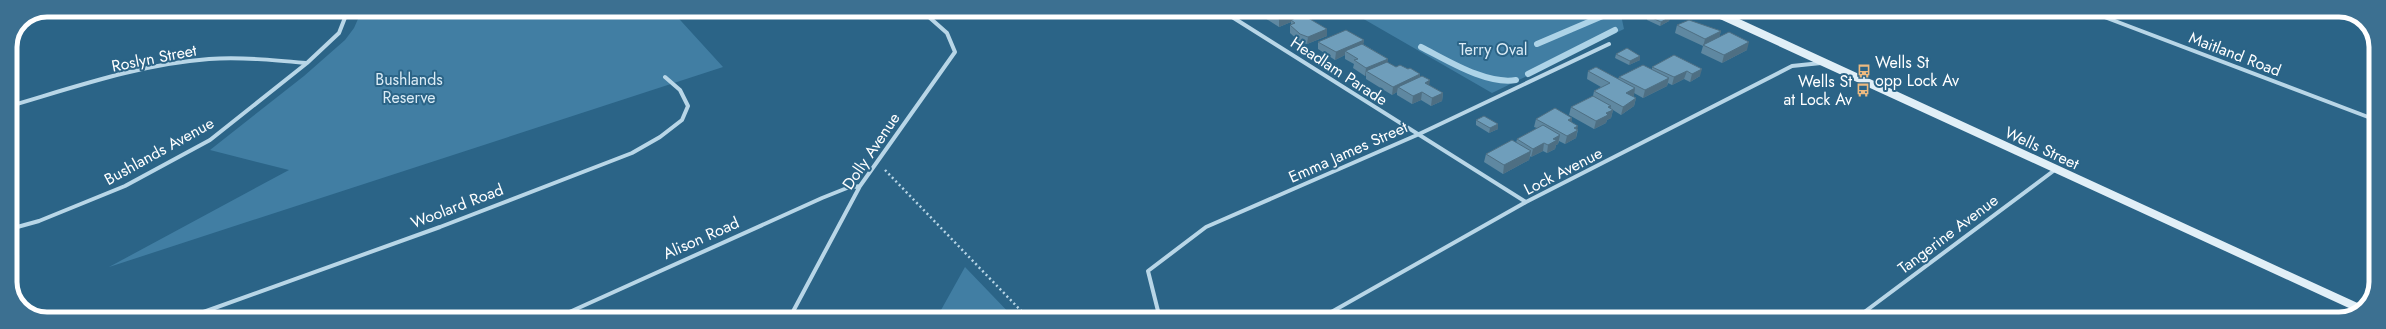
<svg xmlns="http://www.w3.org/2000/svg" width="2386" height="329" font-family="Jost,sans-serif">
	<rect width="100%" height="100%" fill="#2b6487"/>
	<path fill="#417ea3" d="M362 10H671L723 67 109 267 289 170 210 150 304 76 345 40 354 28Z
		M1348 10H1631L1621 15 1624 29 1492 93Z
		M965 267 1015 319H936Z"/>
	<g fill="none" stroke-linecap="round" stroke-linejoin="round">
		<path stroke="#add3e7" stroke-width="6" d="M1537 44 1605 15
			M1421 47C1447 60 1486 85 1516 80
			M1528 74 1615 30"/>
		<path stroke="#b8d6e7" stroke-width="2.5" stroke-dasharray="2 3" stroke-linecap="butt" d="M885 170 1029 319"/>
		<path stroke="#b8d6e7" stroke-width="4" d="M1221 10 1526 202
			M2086 10 2376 120
			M2361 19 2367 24
			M10 106C75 87 141 64 209 59 241 57 274 60 306 63
			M10 229 39 221 125 186 210 140 307 63 339 33 348 10
			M184 319 440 227 632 153 660 137 682 120 688 106 680 90 665 77
			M554 319 822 198 847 188 860 186
			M789 319 860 186 955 52 947 33 921 10
			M1160 319 1148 271 1206 227 1417 135 1609 44
			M1319 319 1526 202 1792 66 1821 63
			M1855 319 2056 169"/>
		<path stroke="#e1eff7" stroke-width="8" d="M1710 10 2363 310"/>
	</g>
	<path fill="#5f88a1" d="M1255 10H1295L1297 18 1327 29V36L1307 44 1300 42 1290 33V25H1291V22L1279 27 1260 15V13Z
		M1648 16 1670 17 1669 21 1660 26 1647 20Z
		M1677 25 1721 31 1719 37 1747 50 1722 63 1701 53 1703 46 1675 33Z
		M1364 40 1363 44 1388 59 1387 62 1396 67 1408 69 1420 74V77L1429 85 1443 93 1442 101 1431 106 1421 100 1412 104 1397 95V92L1392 95 1366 79V76H1365L1353 68 1354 64 1345 59V55L1335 60 1318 49V42Z
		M1616 54 1640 60 1629 65 1615 58Z
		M1674 55 1700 76 1690 82 1684 79 1672 85 1668 83 1667 86 1643 98 1634 93V96H1633L1636 98 1634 106 1621 115 1613 110 1611 118 1607 120 1606 123 1594 129 1569 115 1571 107 1593 96 1594 91 1601 87 1587 79 1588 71 1618 79 1619 77 1652 69V67Z
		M1572 118 1571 122 1578 130 1576 138 1565 144 1559 141 1558 144 1556 145 1555 149 1547 153 1543 151 1531 157 1530 156 1529 160 1503 174 1484 162 1486 154 1516 143 1517 139 1537 128 1534 127 1536 119Z
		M1476 120 1498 124V129L1489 133 1476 125Z"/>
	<path fill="#4e6f83" d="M1298 12 1297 19 1291 20V22L1279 27V19Z
		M1670 17 1669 21 1660 26 1661 22Z
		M1327 29V36L1307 44 1308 37Z
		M1721 31 1719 38 1703 45V47L1705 39Z
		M1364 40 1363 47 1345 51V55L1335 60 1336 52Z
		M1749 42 1747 50 1722 63 1724 55Z
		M1640 56V60L1629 65 1630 61Z
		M1388 59 1387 67 1366 71V76H1365L1366 68Z
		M1702 69 1700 76 1690 82 1692 74Z
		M1687 71 1684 79 1672 85 1674 77Z
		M1420 74 1419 82 1398 87 1397 92 1392 95 1393 87Z
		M1669 78 1667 86 1643 98 1645 90Z
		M1430 80 1429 88 1425 83Z
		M1635 88 1634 96 1624 101 1626 93Z
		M1422 92 1421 100 1412 104 1413 96Z
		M1443 93 1442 101 1431 106 1432 98Z
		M1636 98 1634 106 1621 115 1623 107Z
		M1611 106 1610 111 1613 110 1611 118 1607 120 1606 123 1594 129 1596 121 1608 107Z
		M1572 118 1571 126 1568 120Z
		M1498 124V129L1489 133 1490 128Z
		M1578 126 1576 138 1565 144 1567 136 1574 128Z
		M1560 135 1558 144 1556 145 1555 149 1547 153 1548 145 1553 139Z
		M1544 143 1543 151 1531 157 1533 149Z
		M1531 151 1529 160 1503 174 1504 165Z"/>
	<path fill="#6f9ebb" stroke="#4e6f83" d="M1264 10H1295L1298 12 1279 19Z
		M1658 11 1670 17 1661 22 1648 16Z
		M1303 15 1327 29 1308 37 1300 34 1290 25 1295 23 1291 20Z
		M1689 20 1721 31 1705 39 1677 25Z
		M1346 30 1364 40 1336 52 1318 42Z
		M1729 32 1749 42 1724 55 1703 45Z
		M1362 44 1388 59 1366 68 1354 60 1358 59 1345 51Z
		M1627 48 1640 56 1630 61 1616 54Z
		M1674 55 1702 69 1692 74 1687 71 1674 77 1652 67Z
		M1387 62 1396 67 1400 65 1408 69 1410 68 1420 74 1393 87 1366 71Z
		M1643 65 1669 78 1645 90 1619 77Z
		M1596 67 1635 88 1626 93 1636 98 1623 107 1594 91 1610 83 1588 71Z
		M1422 76 1430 80 1425 83 1443 93 1432 98 1422 92 1413 96 1398 87Z
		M1593 96 1611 106 1608 107 1613 110 1606 113 1608 115 1596 121 1571 107Z
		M1555 108 1572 118 1568 120 1578 126 1574 128 1578 130 1567 136 1536 119Z
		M1484 116 1498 124 1490 128 1476 120Z
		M1543 125 1560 135 1553 139 1557 140 1548 145 1544 143 1533 149 1517 139Z
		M1512 140 1531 151 1504 165 1486 154Z"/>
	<defs>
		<g id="bus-bare" transform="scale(1.08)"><path d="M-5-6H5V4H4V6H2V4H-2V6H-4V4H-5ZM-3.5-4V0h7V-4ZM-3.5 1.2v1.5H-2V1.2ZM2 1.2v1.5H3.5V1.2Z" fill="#edba80" stroke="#2b6487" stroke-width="2.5" paint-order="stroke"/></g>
	</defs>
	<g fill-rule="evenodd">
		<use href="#bus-bare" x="1864" y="71"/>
		<use href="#bus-bare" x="1863" y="90"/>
	</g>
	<g text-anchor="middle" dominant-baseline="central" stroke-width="4" stroke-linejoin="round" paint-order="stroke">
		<g font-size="16" fill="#dbecf6" stroke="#2b6487">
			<text x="1493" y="49">Terry Oval</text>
			<text x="409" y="79">Bushlands<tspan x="409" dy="18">Reserve</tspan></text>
		</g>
		<g font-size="16" fill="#fff" stroke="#2b6487">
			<text transform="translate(2235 54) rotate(21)">Maitland Road</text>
			<text transform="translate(154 58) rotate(-11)">Roslyn Street</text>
			<text transform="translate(1339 71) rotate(33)">Headlam Parade</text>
			<text transform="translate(2042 148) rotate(25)">Wells Street</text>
			<text transform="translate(159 151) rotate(-29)">Bushlands Avenue</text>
			<text transform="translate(871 151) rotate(-56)">Dolly Avenue</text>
			<text transform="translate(1348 152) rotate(-24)">Emma James Street</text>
			<text transform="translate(1563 171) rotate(-27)">Lock Avenue</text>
			<text transform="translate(457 206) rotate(-21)">Woolard Road</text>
			<text transform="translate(1948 234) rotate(-37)">Tangerine Avenue</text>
			<text transform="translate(701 238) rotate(-24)">Alison Road</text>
		</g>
		<g font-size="16" fill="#fff" stroke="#2b6487" text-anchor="start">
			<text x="1875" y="62">Wells St<tspan x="1875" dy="18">opp Lock Av</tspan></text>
			<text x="1852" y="81" text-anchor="end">Wells St<tspan x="1852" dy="18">at Lock Av</tspan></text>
		</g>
	</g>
	<path d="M0 0H2386V329H0ZM47 17H2339A30 30 0 0 1 2369 47V282A30 30 0 0 1 2339 312H47A30 30 0 0 1 17 282V47A30 30 0 0 1 47 17Z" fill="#3c7091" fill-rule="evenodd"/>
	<path fill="none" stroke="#fff" stroke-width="5" d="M47 17H2339A30 30 0 0 1 2369 47V282A30 30 0 0 1 2339 312H47A30 30 0 0 1 17 282V47A30 30 0 0 1 47 17Z"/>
</svg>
